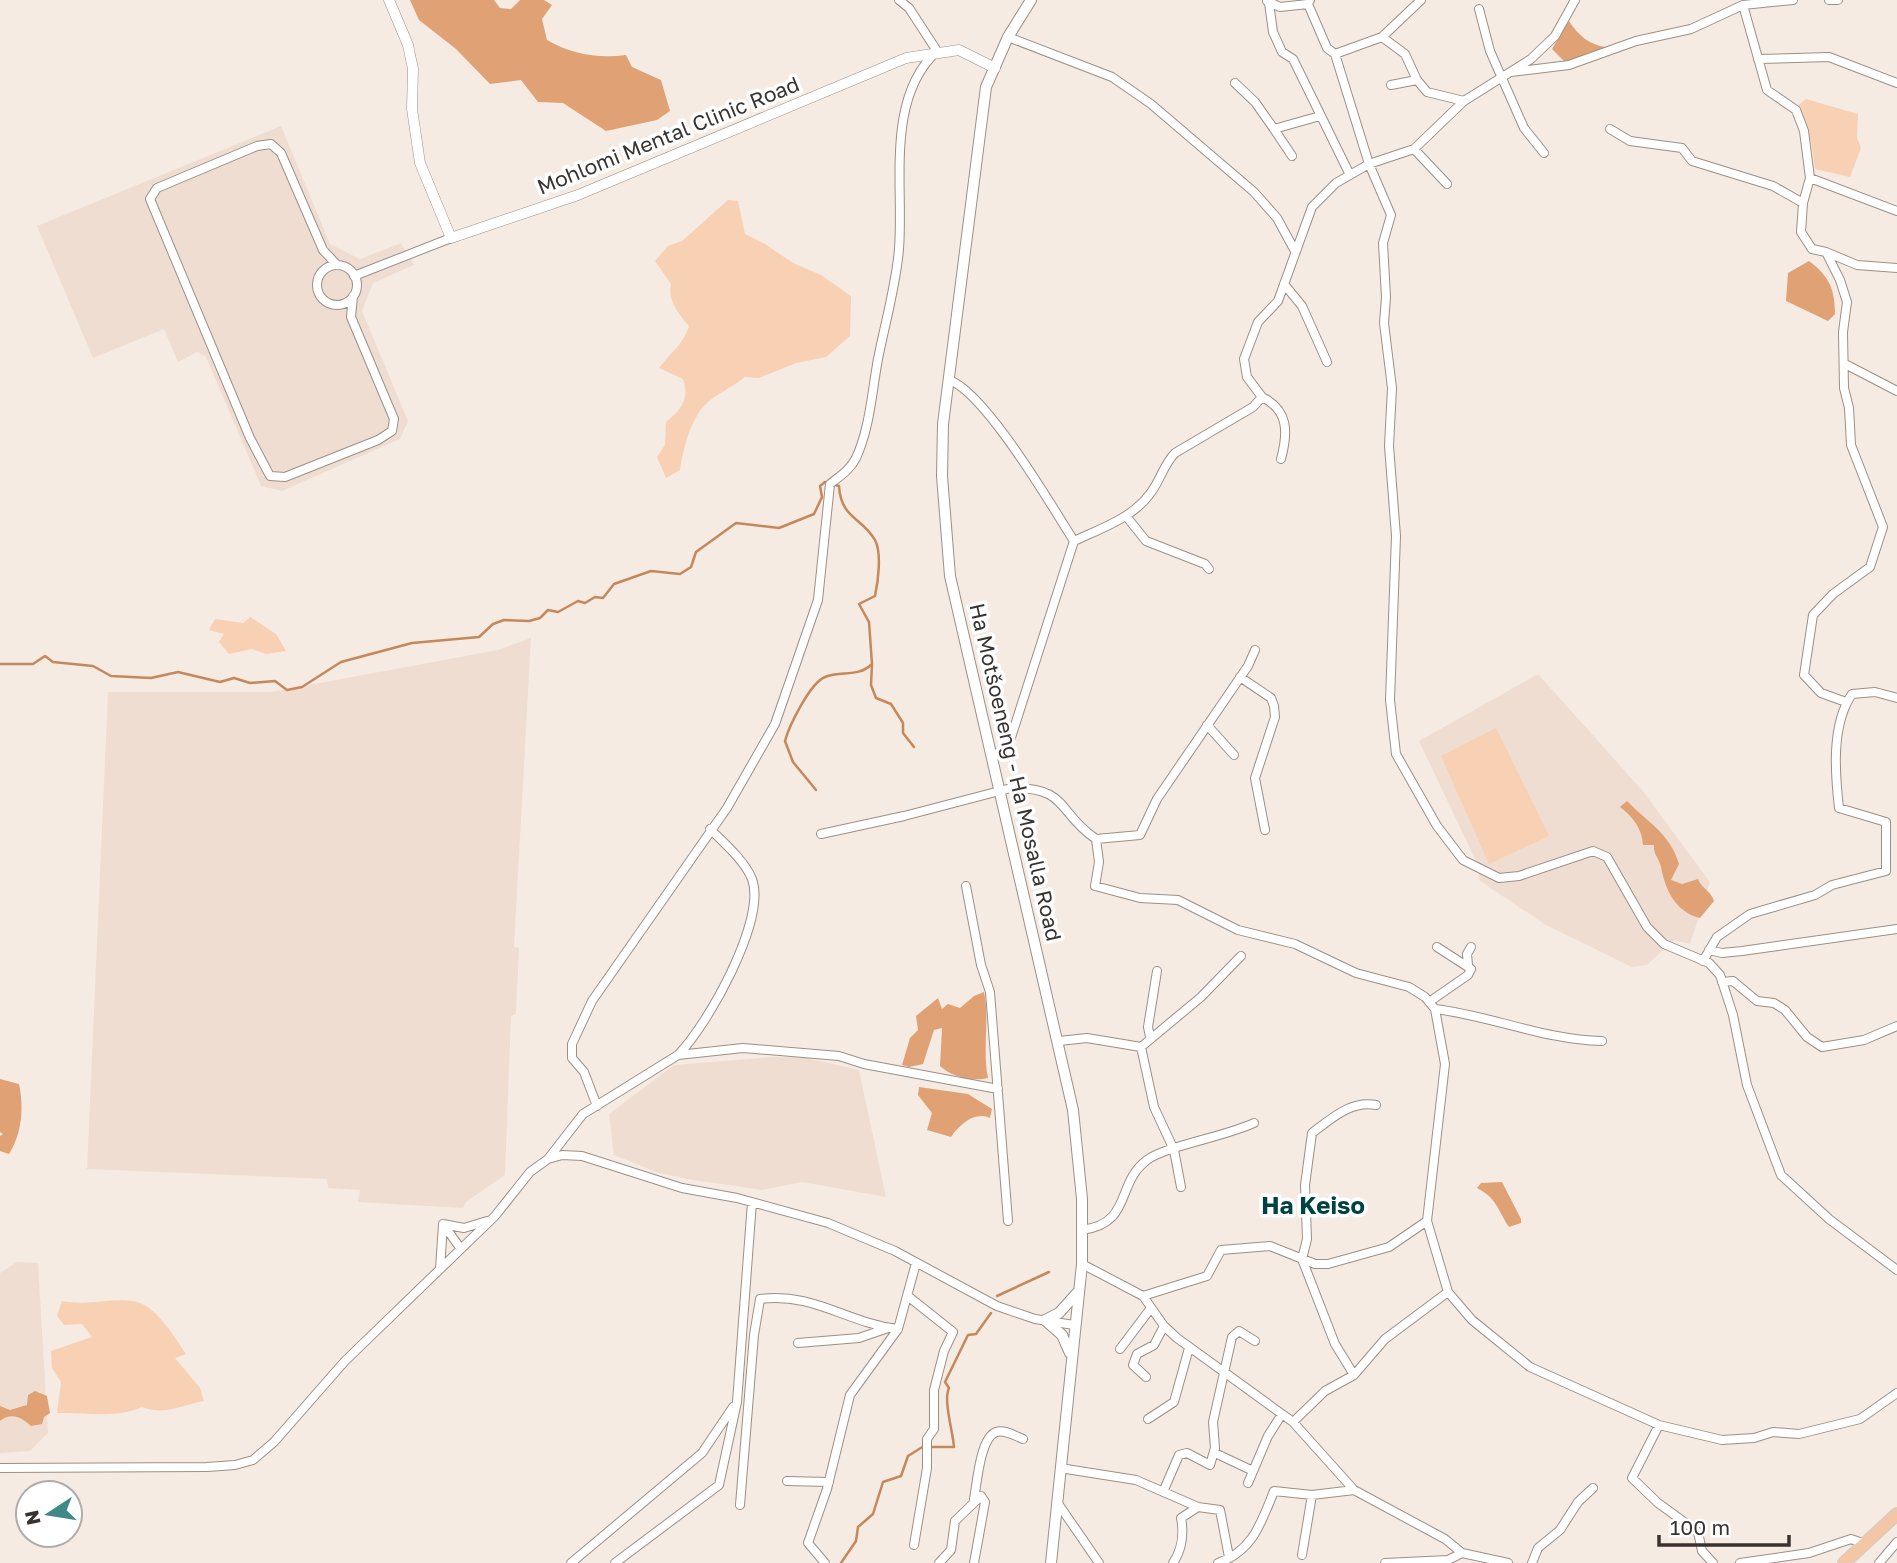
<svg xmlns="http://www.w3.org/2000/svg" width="1897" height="1563" font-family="'Golos Text',sans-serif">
	<rect width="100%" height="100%" fill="#f6ebe3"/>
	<path fill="#efddd1" d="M281 126 330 244 360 259 401 243 414 265 373 283 362 311 408 421 400 439 282 491 261 486 206 357 197 352 178 362 164 329 93 358 37 226Z
		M531 638 514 947 519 948 516 1014 511 1016 505 1175 466 1202 463 1208 358 1202 360 1190 328 1188 327 1179 87 1169 108 692H271L498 650Z
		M1538 674 1642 790 1710 882 1690 944 1674 940 1647 965 1632 967 1546 925 1480 881 1475 859 1419 741Z
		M772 1057 807 1058 859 1070 886 1197 802 1182 762 1190 693 1180 659 1173 614 1155 609 1114 674 1065Z
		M17 1262 38 1263 48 1433 30 1451 0 1453V1273Z"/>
	<path fill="#f8d0b4" d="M1806 99 1858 114 1857 138 1861 148 1850 177 1815 169 1811 141 1797 106Z
		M728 200 738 201 745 234 765 244 793 263 821 275 851 296 850 336 826 357 796 363 759 378 745 377C734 386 717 394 708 402 690 419 684 446 680 470L666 478 657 457 665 445 666 422C681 410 690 399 683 379L659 368C670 353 684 344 689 326 679 314 667 300 671 284L655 261 668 246 682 241Z
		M250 617 276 634 286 651 266 654 252 649 229 654 219 642 224 634 209 630 215 619 243 623Z
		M1496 728 1549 836 1489 864 1441 756Z
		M62 1301C89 1306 110 1298 133 1301 155 1304 174 1336 186 1354L175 1358 200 1388 204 1401C181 1405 165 1416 142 1407 116 1419 86 1412 57 1413L61 1382 52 1368 51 1351 92 1337 82 1324 64 1325 57 1316Z"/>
	<path fill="#e0a274" d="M410 0H494L500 8 511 9 520 0H544L552 5 542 19 547 40C571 54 599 59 626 55L632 67 661 80 670 111 657 120 606 131 563 103 538 102 521 80 490 84 456 49 419 20Z
		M1569 21C1578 35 1589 45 1606 47L1565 62 1552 49Z
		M1809 261C1829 276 1835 289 1835 314L1828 321 1786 301 1788 273Z
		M1627 801C1647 822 1670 833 1679 864L1671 880 1682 884 1698 879C1702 889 1711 891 1714 901L1700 918C1675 912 1665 889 1661 867 1659 858 1653 854 1654 845H1643C1642 828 1633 817 1620 807Z
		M984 992C990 1020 982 1049 988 1078 972 1082 952 1077 940 1066L942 1028 934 1030 923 1064 909 1067 902 1065 910 1038 918 1030 916 1016 938 998 942 1009 948 1004 960 1008 974 996Z
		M0 1079 19 1084C24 1108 22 1133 9 1154L0 1151V1136L3 1134 0 1132Z
		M919 1087 968 1094 992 1109 990 1118C975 1111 960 1124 951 1137L927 1130 932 1113 918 1095Z
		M1502 1182 1521 1219V1223L1509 1227C1498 1211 1497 1198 1477 1188L1481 1183Z
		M35 1391 47 1396 50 1413 44 1417 42 1424 31 1426C21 1417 12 1412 0 1421V1406L10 1410 27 1405 28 1395Z"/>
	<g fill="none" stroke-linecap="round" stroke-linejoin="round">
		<path stroke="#c5885b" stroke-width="2.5" d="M0 664H33L45 656 53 662 93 666 111 676 151 678 178 672 220 682 234 678 250 683 275 681 287 690 302 687 341 662 412 643 479 637 493 624 504 620 529 621 540 618 548 610 558 612 578 601 585 603 595 597 603 598 614 584 651 571 680 574 691 567 696 552 736 523 779 528 814 514 822 497 820 486 825 482 839 486C841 519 862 517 875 540 882 553 878 582 875 596L859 604 869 622 872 664C858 678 841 670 825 677 810 683 789 726 785 741L793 762 816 790
			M872 664 871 685 876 698 891 704 903 723V733L914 747
			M997 1296 1049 1272
			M930 1447H954C953 1432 943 1400 949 1388L945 1382 968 1335 976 1334 991 1313
			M841 1563 856 1541 858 1527 873 1514 883 1482 901 1476 908 1456 924 1446"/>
		<g stroke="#9a9088" stroke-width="10">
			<path id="minor" d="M1310 0 1308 4 1327 48 1335 54 1382 37 1421 0
				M1829 0H1838
				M1267 1 1280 7 1308 4
				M1269 3 1273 32 1282 52 1293 59 1350 175
				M1743 5 1767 90 1796 110 1804 131 1810 178 1803 203 1801 232 1812 249 1826 252 1840 280 1847 302 1843 332 1844 388 1849 408 1851 445 1883 527 1870 567 1833 594 1813 615 1804 675 1821 693 1846 702
				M1479 9 1490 51 1524 128 1544 153
				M1008 37 1112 77 1151 104 1254 192 1277 218 1295 251
				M1382 37 1405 54 1417 80 1391 85
				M1335 54 1369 164 1391 215 1383 243 1386 297 1384 323 1392 388 1389 446 1396 536 1390 700 1396 754 1437 826 1463 860 1499 878 1519 876 1593 851 1607 857 1647 927 1664 944 1709 963 1720 975 1733 1015 1747 1085 1781 1175 1829 1219 1897 1270
				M1758 59 1829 57 1897 83
				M1511 72 1569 65 1636 41 1691 29 1743 5 1793 0
				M1417 80 1427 92 1464 101
				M1235 83 1255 102 1274 129 1320 116
				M1274 129 1292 156
				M1610 129 1630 141 1682 148 1692 161 1773 186 1803 203
				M1414 149 1447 184
				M1810 178 1897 211
				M1826 252 1857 265 1897 268
				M337 265 323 250 281 153 271 144 257 146 157 188 150 199 250 438 270 476 285 477 378 440 392 431 394 419 351 317 353 296
				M317 285a20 20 0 1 1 40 0a20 20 0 1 1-40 0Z
				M354 276 451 238
				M1284 284 1302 306 1327 362
				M1845 364 1897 391
				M949 380C985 392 1051 505 1074 541
				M1262 397C1289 410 1288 433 1281 459
				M1126 516 1146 541 1205 564 1209 569
				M1255 650 1248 666 1157 799 1140 835 1096 839 1099 862 1095 886 1140 898 1178 900 1238 930 1295 944 1356 973 1409 987 1425 997 1435 1009 1445 1064 1427 1221 1448 1292 1472 1320 1530 1367 1659 1425 1722 1440 1754 1438 1773 1432 1799 1434 1860 1419 1897 1393
				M1240 677 1271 698 1274 706 1275 717 1255 778 1265 830
				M1207 725 1234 755
				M992 755 1007 750 1074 541C1100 529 1132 518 1149 495 1160 482 1163 465 1175 453L1253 407 1262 397 1247 377 1244 359 1258 322 1278 301 1312 207 1336 183 1369 164 1414 149 1464 101 1531 59 1555 36 1575 0
				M821 834 904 816 1011 788C1069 787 1057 813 1096 839
				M966 886 981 965 990 992 1008 1221
				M1709 950 1722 953 1742 951 1897 929
				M1703 961 1717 937 1750 914 1815 895 1832 885 1886 871V822L1839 808C1835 773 1831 725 1852 694L1875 692 1897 698
				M1468 965 1467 954 1471 947
				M1722 982 1733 981 1757 1001 1774 1003 1785 1010 1807 1037 1822 1047 1864 1040 1897 1026
				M1429 1002 1468 975 1471 969 1437 947
				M1435 1009C1492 1016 1545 1040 1602 1041
				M1150 1037 1148 1027 1157 971
				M1059 1041 1087 1038 1141 1047 1201 997 1241 956
				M1141 1047 1154 1107 1174 1150 1181 1187
				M678 1055C707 1026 767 920 752 879 745 861 723 842 710 829
				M597 1106 584 1072 572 1058V1044L592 1001 727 808 775 724 818 600 830 484C840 476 850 470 856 458 870 428 872 391 878 359 885 323 896 286 899 249 904 186 885 99 937 51L909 8 899 0
				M548 1159 583 1114 678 1055 743 1048 839 1056 864 1064 998 1089
				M443 1224 464 1228 487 1221
				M443 1224 461 1249
				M1082 1230C1133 1223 1115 1184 1147 1160 1166 1146 1227 1136 1254 1123
				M1082 1264 1143 1296 1164 1326 1177 1338 1293 1422 1354 1490 1445 1539 1462 1553 1508 1563
				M440 1269 443 1224
				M1143 1296 1207 1276 1221 1250 1270 1246 1315 1264H1328L1389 1247 1427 1221
				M909 1297 953 1332 944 1351 934 1390V1429L927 1439V1468L914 1545
				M798 1343 859 1338 888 1328
				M1120 1349 1151 1308
				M1354 1375 1335 1344 1302 1259 1307 1239 1305 1185 1312 1133C1331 1119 1351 1100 1376 1105
				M1146 1377 1133 1365 1137 1354 1154 1345 1164 1326
				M1148 1419 1174 1402 1189 1348
				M1293 1422 1325 1391 1354 1375 1385 1339 1448 1292
				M1659 1425 1632 1478 1658 1503 1698 1532 1702 1551 1713 1563
				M1215 1453 1253 1471
				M0 1468 207 1467 235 1465 253 1460 274 1442 345 1361 495 1216 530 1172 548 1159 562 1155 582 1156 682 1188 737 1198 828 1223 895 1251 997 1306 1035 1319 1074 1325
				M1060 1468 1136 1480 1198 1507 1220 1510 1229 1557
				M787 1481 829 1482
				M1248 1483 1268 1436 1282 1414
				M1163 1492 1179 1455 1187 1453 1210 1465 1215 1448 1213 1422 1232 1337 1239 1331 1255 1341
				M974 1499C977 1484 980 1438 996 1432 1005 1429 1015 1436 1023 1439
				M1057 1502 1099 1563
				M740 1505 754 1335 760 1299C814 1292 847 1323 898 1329
				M1302 1555 1312 1495
				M571 1563 702 1453 733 1407
				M615 1563 719 1485 737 1402 752 1202
				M825 1563 808 1543 827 1489 850 1395 898 1329 916 1263
				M939 1563 951 1550 955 1521 981 1496 985 1502 974 1563
				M1173 1563C1182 1550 1184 1533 1181 1518L1198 1507
				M1218 1563C1253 1551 1261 1523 1274 1491L1312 1495 1354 1490
				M1385 1563 1448 1560 1462 1553
				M1532 1563 1538 1548 1560 1530 1578 1502 1593 1488
				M1740 1563 1809 1553 1851 1539 1865 1544
				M1879 1563 1897 1542"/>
		</g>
		<g stroke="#9a9088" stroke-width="11">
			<path id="tertiary" d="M389 0 408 45 413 69 412 109 420 163 451 238 578 195 906 58 959 50 995 68"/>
		</g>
		<g stroke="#9a9088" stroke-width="12">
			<path id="secondary" d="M1031 0 1008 37 986 87 943 424 942 476 950 576 1073 1110 1082 1199V1264L1051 1563
				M1045 1320 1062 1335 1070 1353
				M1045 1320 1059 1313 1077 1293"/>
		</g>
		<g stroke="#cfcecd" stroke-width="14">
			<path id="primary" d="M1844 1563 1897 1514"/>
		</g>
		<use href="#minor" stroke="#fff" stroke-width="8"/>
		<use href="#tertiary" stroke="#fff" stroke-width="10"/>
		<use href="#secondary" stroke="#fff" stroke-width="10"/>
		<use href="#primary" stroke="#f3c6a5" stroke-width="12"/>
	</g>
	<g text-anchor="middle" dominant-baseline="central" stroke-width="7" stroke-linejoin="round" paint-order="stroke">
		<g font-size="21" fill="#383330" stroke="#fff">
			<text transform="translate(668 135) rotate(-22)">Mohlomi Mental Clinic Road</text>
			<text transform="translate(1016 772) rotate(77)">Ha Motšoeneng - Ha Mosalla Road</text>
		</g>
		<g font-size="24" font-weight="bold" fill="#004242" stroke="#fff">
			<text x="1313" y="1204">Ha Keiso</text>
		</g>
	</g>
	<g transform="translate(49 1514) rotate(258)"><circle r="33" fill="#ffffff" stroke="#afadac" stroke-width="2"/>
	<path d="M0-5L12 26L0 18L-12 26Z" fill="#408988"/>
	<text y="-10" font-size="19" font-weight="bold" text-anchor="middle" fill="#383330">N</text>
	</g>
	<path d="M1659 1535v10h130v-10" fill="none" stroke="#383330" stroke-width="3.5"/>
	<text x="1670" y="1535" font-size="21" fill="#383330" stroke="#ffffff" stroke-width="5" paint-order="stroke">100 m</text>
</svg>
